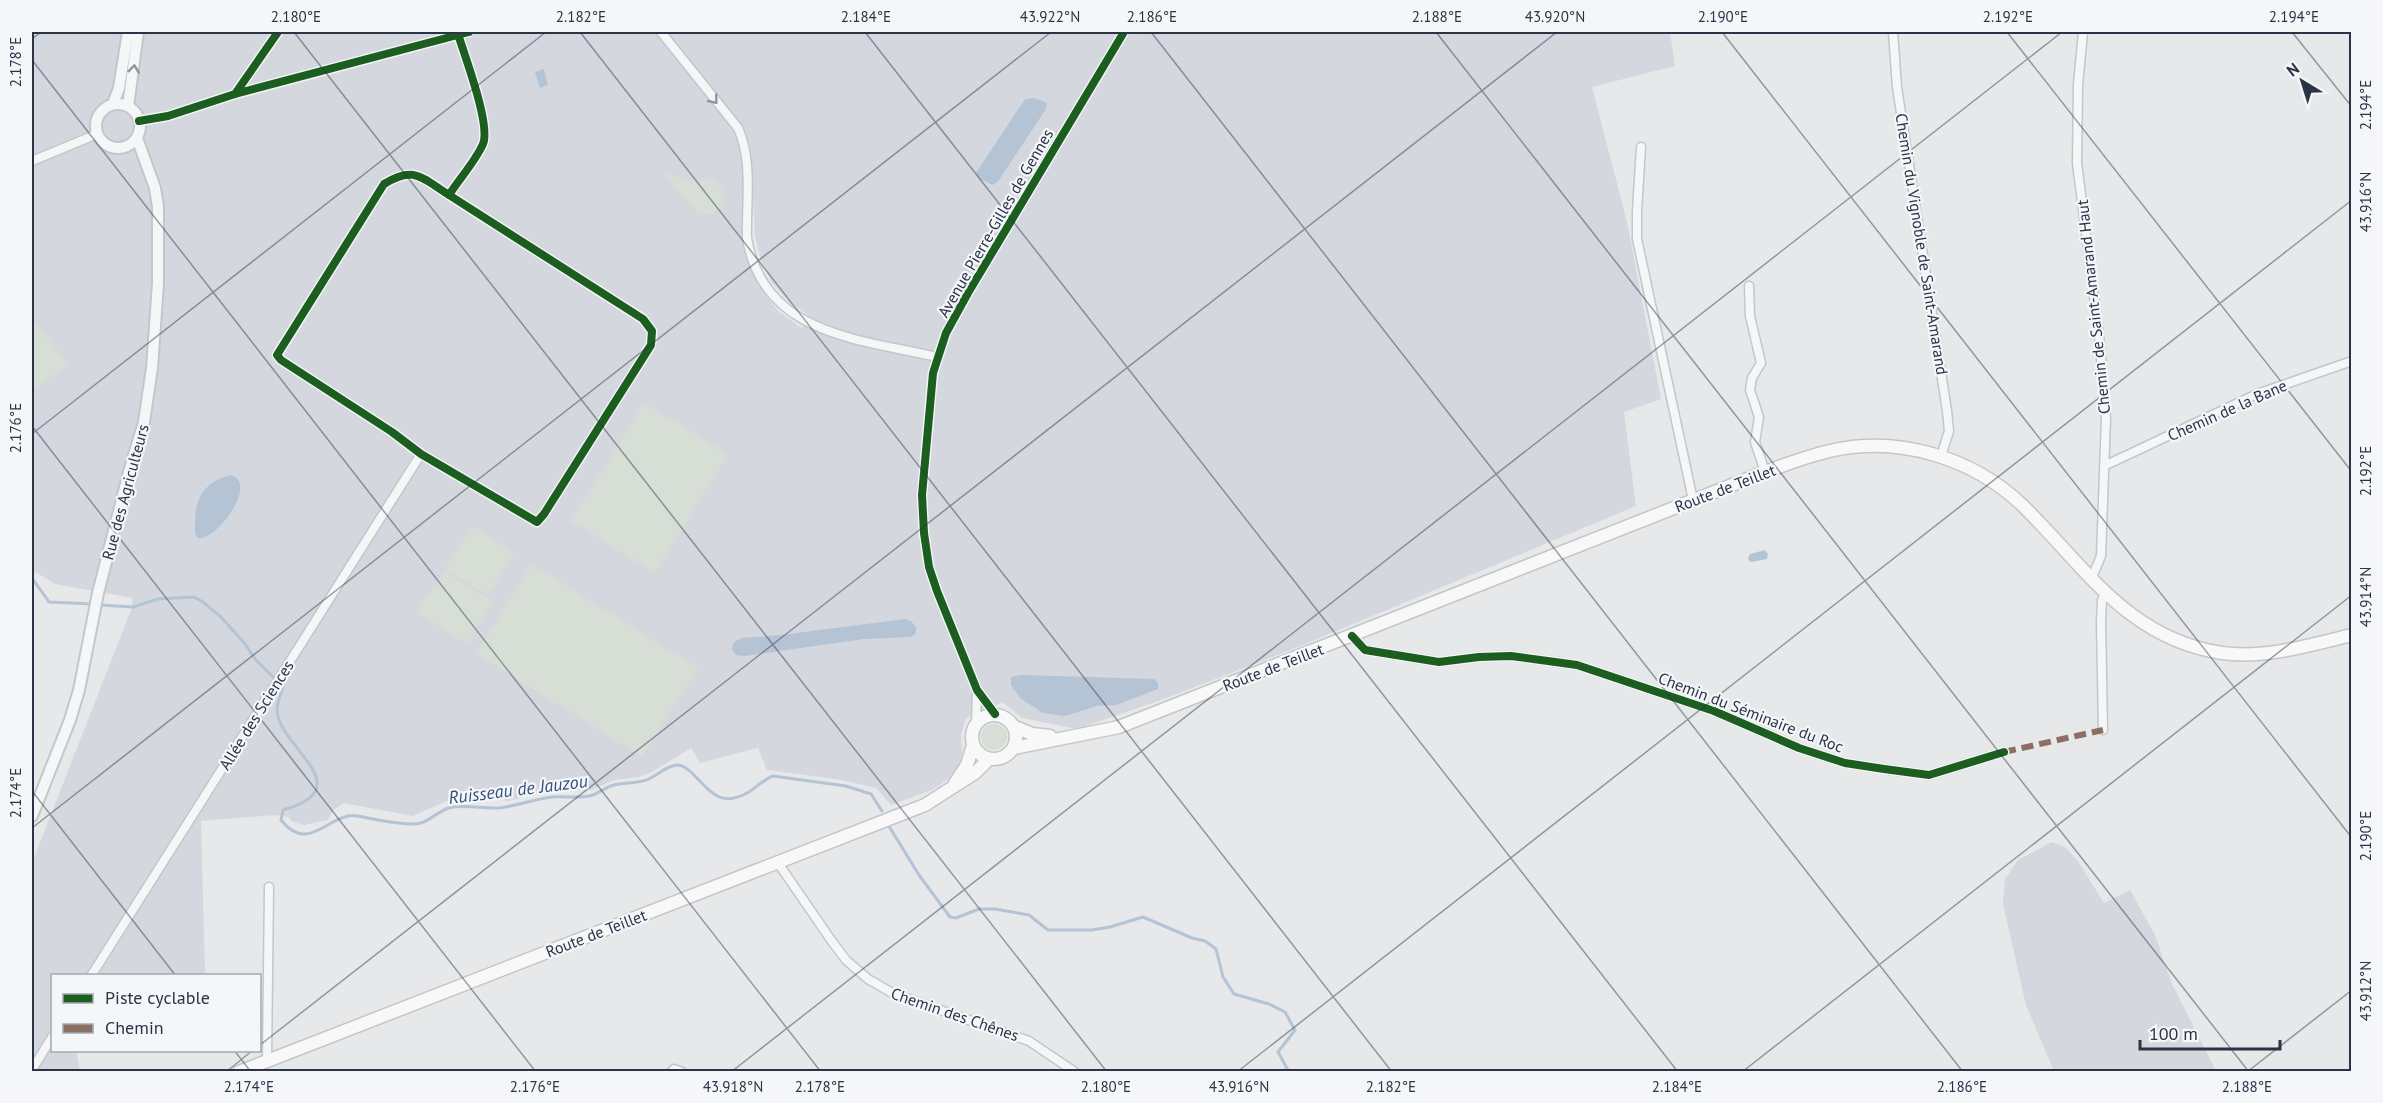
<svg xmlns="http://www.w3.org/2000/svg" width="2383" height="1103" font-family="'PT Sans',sans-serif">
	<rect width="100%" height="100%" fill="#e6e8ea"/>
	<path fill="#d4d7dd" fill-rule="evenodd" d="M32 32H1670L1675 66 1592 87 1627 222 1661 399 1624 412 1636 506 1298 647 1161 700 1077 729 1022 718 1003 702 966 718 961 735 962 753 959 767 947 780 934 789 891 805 876 788 842 780 767 770 758 748 700 763 691 748 652 772 639 777 614 780 591 790 547 791 508 801 488 798 450 800 412 816 344 803 333 810 328 820 304 825 293 822 288 817 275 815 201 821 205 974 52 976V1050L76 1051 80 1071H32V863L131 610 133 598 55 584 32 570ZM752 180 755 237 761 260 772 283 789 302 808 315 802 328 779 312 767 297 747 260 743 246Z
		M2052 842 2065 847 2078 861 2104 903 2130 890 2155 935 2172 984 2216 1071H2054L2026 1005 2003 904 2005 879 2018 860Z"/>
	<path fill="#d6ded6" d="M667 173 687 180 712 179C736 193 721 222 697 212L665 176Z
		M32 317 68 365 37 388 32 380Z
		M644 403 728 454 655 573 571 521Z
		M472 526 515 553 488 595 445 569Z
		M532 564 698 668 642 757 476 653Z
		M444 571 493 602 467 644 417 612Z
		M981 737a13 13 0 1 1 26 0a13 13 0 1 1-26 0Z"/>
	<path fill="#b4c4d5" d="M544 69 548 85 540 88 535 72Z
		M1034 98 1047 103 1046 109 999 180 993 185 980 179 976 173 1025 99Z
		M230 475C260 482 217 541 198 538L195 534C194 505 198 484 230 475Z
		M1765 550 1768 554 1767 559 1751 562 1748 559 1750 554Z
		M905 619 911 621 916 627V633L911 637 864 639 745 656 736 655 732 649 734 642 742 638 781 635Z
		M1021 675 1154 679 1158 683V689L1116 705 1097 706 1065 716 1043 713 1020 698 1011 685V677Z"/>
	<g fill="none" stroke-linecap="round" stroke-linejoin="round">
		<path stroke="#b4c4d5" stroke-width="3" d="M32 578 49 602 93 604
			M99 605 133 607 158 599 194 597 203 602 221 617 245 644 255 659 283 687C281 693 277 703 277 710 278 747 363 788 283 810L281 820C310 856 329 811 358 816 373 819 407 827 421 823 430 821 438 811 449 808 465 804 482 809 499 808 517 806 534 799 552 797 566 796 580 799 593 795 600 792 606 787 614 785 625 782 638 784 649 779 658 775 667 765 678 765 696 767 708 804 734 798 753 794 759 781 773 776L846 786 871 794 882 811
			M887 823 919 875 950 917 956 918 979 909H995L1029 915 1048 930H1092L1110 927 1143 917 1192 938 1205 941 1216 949 1223 977 1234 994 1269 1004 1285 1012 1295 1030 1278 1052 1289 1072"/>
		<g stroke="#c4c6c8" stroke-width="11">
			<path id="minor" d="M661 32 738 128C753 161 746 202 747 238 763 335 859 339 937 357
				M1893 32 1897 87 1947 411 1949 431 1941 456
				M2083 32 2078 85 2077 163 2099 335 2106 418 2101 556 2091 580
				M235 94 278 32
				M139 121 168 116 235 94 469 32
				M1641 147 1637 211V239L1693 500
				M32 161 97 134
				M449 195C422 178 414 165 384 184L277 355 281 360 392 432 421 454 537 522 544 514 651 345 652 331 643 319 449 195C459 179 475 162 483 144 491 125 465 57 458 34
				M1749 286 1750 316 1761 363 1752 378 1750 390 1759 417 1755 442 1765 472
				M2104 466 2257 394 2352 361
				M1352 636 1365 650 1439 662 1479 657 1511 656 1577 665 1714 711 1799 748 1845 763 1884 769 1929 775 2004 752
				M995 714 977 690 937 591 929 567 924 533 922 495 933 373 946 333 968 293 1124 32
				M976 724 977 690
				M2103 730 2101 621 2102 600 2105 594
				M778 863 831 940 846 960 868 979 894 994 1029 1041 1075 1072
				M91 976 421 454
				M267 1060 269 887
				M32 1070 52 1037
				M671 1072 674 1069 682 1072"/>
		</g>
		<g stroke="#c4c6c8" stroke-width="14">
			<path id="tertiary" d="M113 104 119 88 128 32
				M96 126a22 22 0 1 1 44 0a22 22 0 1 1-44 0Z
				M128 106 138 32
				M32 816 70 720 79 690 98 593 129 472 144 422 152 368 158 283V207L155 188 137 138"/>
		</g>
		<g stroke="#c4c6c8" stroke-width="15">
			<path id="secondary" d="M972 737a22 22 0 1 1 44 0a22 22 0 1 1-44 0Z
				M1015 727 1032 734 1050 736
				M1014 748 1119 727 1765 472C1787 464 1810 455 1834 450 1900 436 1973 458 2022 505 2084 565 2127 639 2222 653 2265 659 2310 645 2352 635
				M955 783 967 765 973 745
				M239 1072 925 805 975 773 989 759"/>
		</g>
		<use href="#minor" stroke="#f5f6f7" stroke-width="8"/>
		<use href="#tertiary" stroke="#f5f6f7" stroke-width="10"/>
		<use href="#secondary" stroke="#f8f8f8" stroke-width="12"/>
		<path stroke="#8d6e63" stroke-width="6" stroke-dasharray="12 6" stroke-linecap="butt" d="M2004 752 2103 730"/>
		<g stroke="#f4f6f9" stroke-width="11">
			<path id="cycleway" d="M235 94 278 32
				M139 121 168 116 235 94 469 32
				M449 195C422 178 414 165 384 184L277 355 281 360 392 432 421 454 537 522 544 514 651 345 652 331 643 319 449 195C459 179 475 162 483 144 491 125 465 57 458 34
				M1352 636 1365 650 1439 662 1479 657 1511 656 1577 665 1714 711 1799 748 1845 763 1884 769 1929 775 2004 752
				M995 714 977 690 937 591 929 567 924 533 922 495 933 373 946 333 968 293 1124 32"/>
		</g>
		<use href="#cycleway" stroke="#1b5e20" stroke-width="8"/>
	</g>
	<defs><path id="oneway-chevron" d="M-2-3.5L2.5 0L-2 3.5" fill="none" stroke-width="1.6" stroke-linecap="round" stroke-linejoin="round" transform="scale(1.5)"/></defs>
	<g stroke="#90959e">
		<use href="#oneway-chevron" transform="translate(134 69) rotate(-83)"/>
		<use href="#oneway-chevron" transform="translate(714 100) rotate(51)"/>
	</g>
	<path fill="none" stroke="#2b3445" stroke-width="1.5" stroke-opacity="0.45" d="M294 32 1107 1072M580 32 1392 1072M865 32 1678 1072M1151 32 1963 1072M1436 32 2249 1072M1722 32 2352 838M2007 32 2352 472M2292 32 2352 107M32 39 41 32M32 60 821 1072M32 426 536 1072M32 434 546 32M32 791 176 976M32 828 1051 32M260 1045 1557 32M234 1050 251 1072M226 1072 253 1050M731 1072 2062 32M1237 1072 2352 200M1742 1072 2352 595M2247 1072 2352 990"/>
	<g text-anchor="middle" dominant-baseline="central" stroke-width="4.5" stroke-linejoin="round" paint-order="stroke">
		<g font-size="16" fill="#2b3445" stroke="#f4f6f9">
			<text transform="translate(995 223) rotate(-60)">Avenue Pierre-Gilles de Gennes</text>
			<text transform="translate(1922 244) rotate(81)">Chemin du Vignoble de Saint-Amarand</text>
			<text transform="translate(2093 307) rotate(-96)">Chemin de Saint-Amarand Haut</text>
			<text transform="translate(2227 410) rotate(-24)">Chemin de la Bane</text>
			<text transform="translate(1725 488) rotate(-21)">Route de Teillet</text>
			<text transform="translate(125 492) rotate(-75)">Rue des Agriculteurs</text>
			<text transform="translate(1273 667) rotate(-21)">Route de Teillet</text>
			<text transform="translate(1751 712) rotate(21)">Chemin du Séminaire du Roc</text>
			<text transform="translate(256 715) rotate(-58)">Allée des Sciences</text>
			<text transform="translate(596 933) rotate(-21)">Route de Teillet</text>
			<text transform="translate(955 1014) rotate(19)">Chemin des Chênes</text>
		</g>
		<g font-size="18" font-style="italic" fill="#34527a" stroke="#f4f6f9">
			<text transform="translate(518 789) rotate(-7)">Ruisseau de Jauzou</text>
		</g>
	</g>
	<rect width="2383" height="1103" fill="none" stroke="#f4f6f9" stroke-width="66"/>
	<rect x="51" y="974" width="210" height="78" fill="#f4f6f9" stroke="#a4a8b1" stroke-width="1.5"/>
	<rect x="63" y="994" width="30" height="9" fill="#1b5e20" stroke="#a4a8b1" stroke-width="1.5"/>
	<text x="105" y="1004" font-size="18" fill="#2b3445">Piste cyclable</text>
	<rect x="63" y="1024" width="30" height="9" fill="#8d6e63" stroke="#a4a8b1" stroke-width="1.5"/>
	<text x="105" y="1034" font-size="18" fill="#2b3445">Chemin</text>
	<g transform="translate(2302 81) rotate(322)" stroke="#f4f6f9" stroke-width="4.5" paint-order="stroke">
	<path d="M0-4.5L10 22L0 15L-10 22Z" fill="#2b3445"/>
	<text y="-9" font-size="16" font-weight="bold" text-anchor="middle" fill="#2b3445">N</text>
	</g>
	<path d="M2140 1040v9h140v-9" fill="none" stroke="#2b3445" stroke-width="3"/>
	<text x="2149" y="1040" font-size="18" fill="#2b3445" stroke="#f4f6f9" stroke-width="4.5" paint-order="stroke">100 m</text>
	<rect x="33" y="33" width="2317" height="1037" fill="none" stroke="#2b3445" stroke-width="2"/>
	<g font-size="15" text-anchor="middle" fill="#2b3445">
		<text x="296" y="22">2.180°E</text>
		<text x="581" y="22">2.182°E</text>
		<text x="866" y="22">2.184°E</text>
		<text x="1050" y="22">43.922°N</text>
		<text x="1152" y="22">2.186°E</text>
		<text x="1437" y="22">2.188°E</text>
		<text x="1555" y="22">43.920°N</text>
		<text x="1723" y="22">2.190°E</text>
		<text x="2008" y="22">2.192°E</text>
		<text x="2294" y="22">2.194°E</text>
		<text transform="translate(16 62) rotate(-90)" y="5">2.178°E</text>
		<text transform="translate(2366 105) rotate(-90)" y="5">2.194°E</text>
		<text transform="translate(2366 202) rotate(-90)" y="5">43.916°N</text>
		<text transform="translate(16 428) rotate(-90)" y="5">2.176°E</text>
		<text transform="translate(2366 471) rotate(-90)" y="5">2.192°E</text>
		<text transform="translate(2366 597) rotate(-90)" y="5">43.914°N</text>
		<text transform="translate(16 793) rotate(-90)" y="5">2.174°E</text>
		<text transform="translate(2366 836) rotate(-90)" y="5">2.190°E</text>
		<text transform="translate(2366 991) rotate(-90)" y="5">43.912°N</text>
		<text x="249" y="1092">2.174°E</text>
		<text x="535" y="1092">2.176°E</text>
		<text x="733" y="1092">43.918°N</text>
		<text x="820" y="1092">2.178°E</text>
		<text x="1106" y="1092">2.180°E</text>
		<text x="1239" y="1092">43.916°N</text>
		<text x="1391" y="1092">2.182°E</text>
		<text x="1677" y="1092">2.184°E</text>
		<text x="1962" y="1092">2.186°E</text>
		<text x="2247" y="1092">2.188°E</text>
	</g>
</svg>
